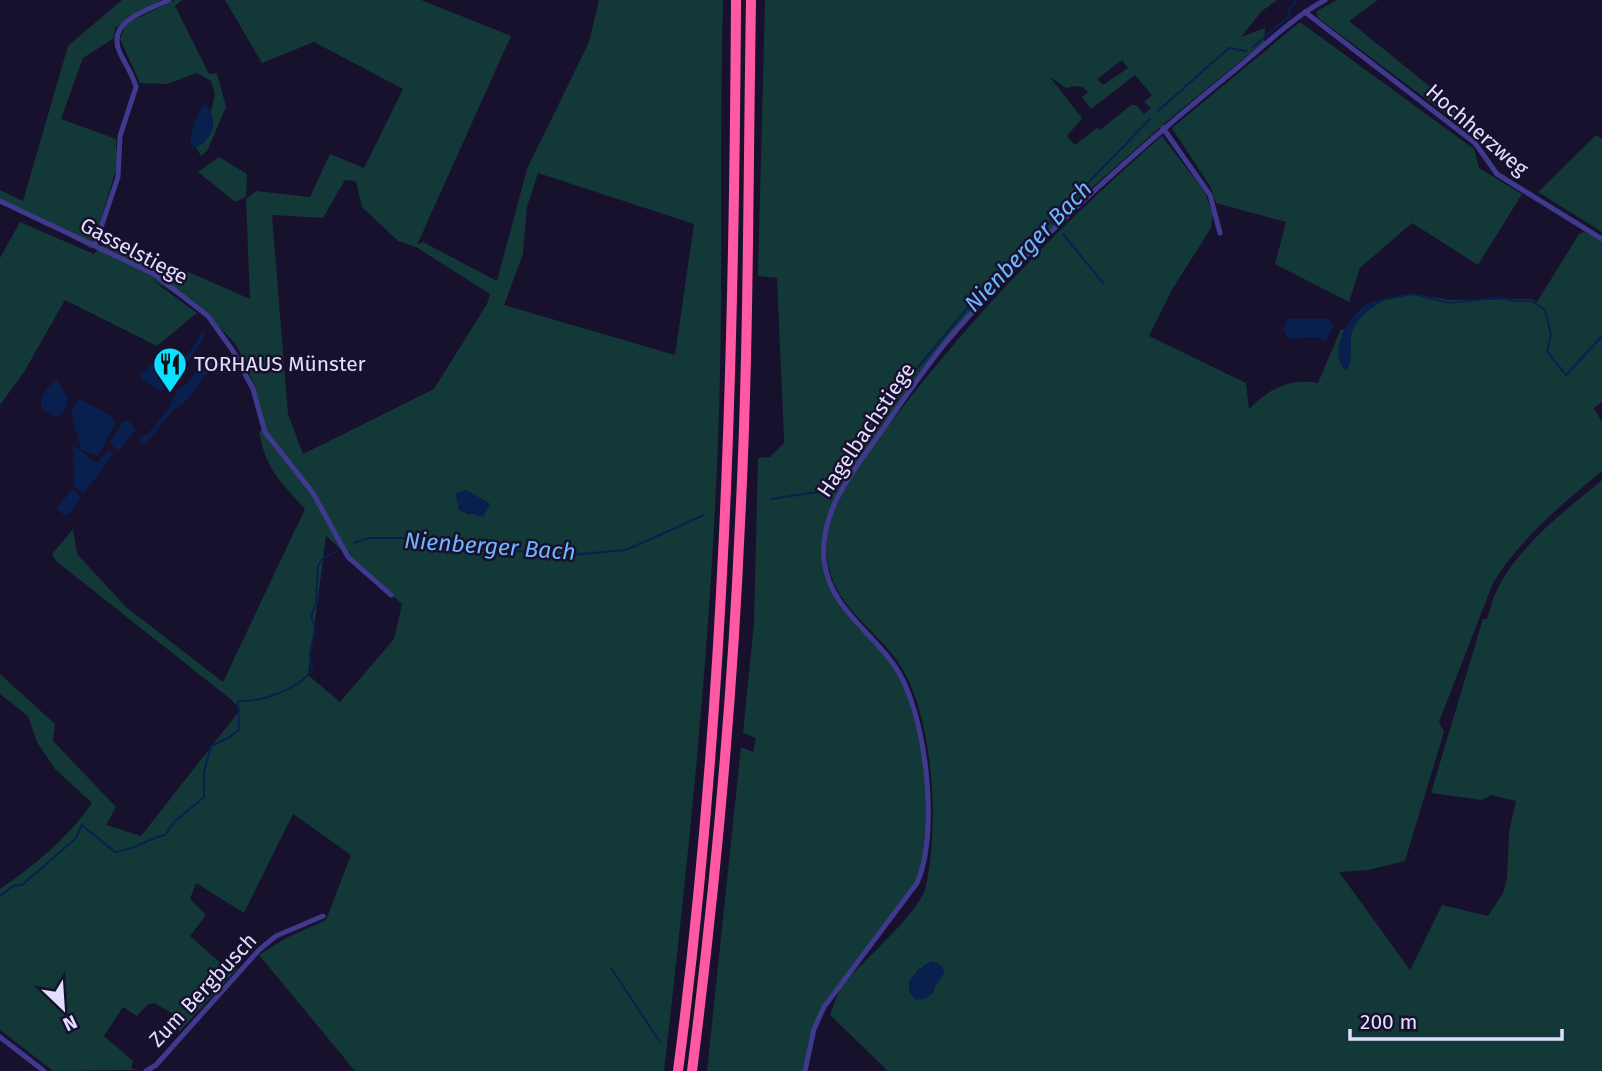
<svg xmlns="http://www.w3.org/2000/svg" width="1602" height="1071" font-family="'Fira Sans',sans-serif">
	<rect width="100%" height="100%" fill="#17112e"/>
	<path fill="#133838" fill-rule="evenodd" d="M122 0H161L115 28 114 38 83 58 61 119 116 139 117 166 92 249 0 199V190L23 201 68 46Z
		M175 0H182L175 6 209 74 217 73 226 107 207 151 201 156 196 147 213 129 211 111 215 94 211 81 197 73 167 84 140 83 120 39 125 26 131 21Z
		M225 0H421L511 36 417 245 423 242 497 281 527 169 589 42 599 0H723C719 147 724 295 718 442 710 653 688 862 664 1071H355L259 955 286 938 326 920 351 855 293 814 244 913 196 883 190 899 206 915 190 936 226 968H238L179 1032 177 1016 154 1003 147 1005 137 1016 123 1007 104 1036 133 1061 131 1068 138 1070 53 1071 0 1030V889C35 865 68 838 92 803L55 769 37 742 28 716 0 694V674L55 724 53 741 116 807 106 825 141 836 240 710 233 701 56 561 52 554 73 529 77 554 126 607 223 682 305 509C281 482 265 469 259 431L266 430C260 406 248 357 231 339 213 319 176 292 152 280L197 313 157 346 65 300 24 372 0 405V258L20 222 94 254 108 237 250 299 246 199 256 191 310 197 330 154 364 168 403 89 314 42 262 63ZM538 173 694 224 675 355 504 305 523 254 527 207ZM345 180 356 181 362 207 398 241 416 247 490 294 487 304 434 389 303 454 288 414 272 215 323 218ZM466 490 490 504 469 514 459 510 456 494ZM326 536 402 604 394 639 340 702 308 675Z
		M765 0H1277L1262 11 1241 37 1265 28 1264 42 1166 122 1086 193 960 323 913 381 840 492 828 519 824 559 834 595 902 677 921 743 929 813 921 875 818 1018 805 1071H707L741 747 753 752 756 738 743 733 754 623 758 458 770 457 784 443V437L777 278 758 276ZM1122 60 1128 68 1103 85 1097 79ZM1135 75 1152 95 1144 102 1151 108 1144 114 1136 105H1131L1100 130 1097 128 1075 145 1067 136 1082 118 1049 76 1066 88C1074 86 1082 84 1088 92L1082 97 1091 109Z
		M1337 0H1378L1349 21 1497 141 1487 150 1482 141 1317 17V11Z
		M1300 22 1474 149 1479 168 1522 194 1478 265 1412 223 1360 268 1349 302 1275 264 1286 222 1216 203 1210 186 1172 128Z
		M1596 135 1602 139V232L1538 192Z
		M1162 136 1204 191 1213 214 1211 228 1173 288 1149 336 1246 383 1249 409C1270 388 1289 378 1318 383L1341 329 1347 331 1371 302 1413 294 1450 300 1532 299 1537 302 1579 234 1585 232 1602 242V402L1594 408 1602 422V471C1562 504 1520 539 1493 583L1439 722 1444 732 1405 861 1368 870 1339 872 1410 970 1442 905 1488 916 1503 893 1507 879 1509 832 1516 801 1491 795 1482 800 1431 793 1483 619H1487C1491 607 1494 594 1500 584 1522 543 1567 509 1602 480V1071H888L830 1015C834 1005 837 993 843 985 861 962 921 912 926 886 939 826 935 713 896 659 874 629 838 607 829 569 824 548 827 520 837 501 852 471 875 443 895 417 973 315 1065 220 1162 136ZM919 969H944L932 994 909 982Z
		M219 157 247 174 246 197 235 202 198 172Z"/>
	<path fill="#09204f" d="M205 104C220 119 213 143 192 148 188 139 197 110 205 104Z
		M1389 298C1373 306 1352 319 1351 339 1350 350 1353 362 1346 371 1327 352 1347 317 1367 304 1373 300 1381 300 1389 298Z
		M1287 319H1330L1334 326 1326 341 1315 337 1289 339 1283 329Z
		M202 332 206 334C195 356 175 376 161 392L141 379 140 375 152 364C157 366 162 370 168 369 182 367 196 343 202 332Z
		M211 358 214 364 184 403 174 409 147 442 139 443V436L147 435 169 408 178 389C192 384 196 366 211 358Z
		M57 380 68 398 65 409 57 418 41 409C40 398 47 385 57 380Z
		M79 399 110 415 116 423 98 456 81 450 71 411Z
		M123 421H129L136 430 118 451 110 443Z
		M73 445 96 463 108 451 114 453 84 493 74 486Z
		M72 489 81 497 68 515H64L57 508Z
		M466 490 490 504 483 517 459 510 456 493Z
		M933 961 942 966 944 973 928 998 916 1000 909 992V982L924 965Z"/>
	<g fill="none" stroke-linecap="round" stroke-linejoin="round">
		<path stroke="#09204f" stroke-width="2" d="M1253 47 1289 16V9L1297 0
			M1158 111 1229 48 1246 51
			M1063 234 1104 284
			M1387 299 1413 294 1450 303 1502 297 1511 301H1532L1545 310 1551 335 1547 351 1566 375 1602 336
			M910 377 974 300 1150 119
			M771 499 830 490 906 383
			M354 543 369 538H412L558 556 626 550 704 515
			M0 896 13 886 22 885 76 838 82 825 115 852C137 850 145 839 165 835L174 822 204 797V772L211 746 230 737 239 729 238 701C261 702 298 690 312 670L310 655 315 627 311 616 316 604 318 566 322 559 337 551
			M611 968 660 1042"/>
		<path stroke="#403a8f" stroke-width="5" d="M1305 12 1475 143 1497 174 1602 239
			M1163 128 1210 195 1220 233
			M0 201 154 274 208 316 233 351 253 389 265 432 313 493 348 557 391 595
			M95 245 118 177 120 136 136 87C133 75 125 64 120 53 105 21 148 10 169 0
			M0 1037 44 1071
			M146 1071 156 1065 259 950 276 936 323 916
			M805 1071 814 1029 824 1007 917 883C940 833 926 709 894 665 870 630 828 606 824 559 820 508 855 469 883 429 905 397 927 364 953 334 1038 237 1136 150 1236 69 1265 45 1292 18 1325 0"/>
		<path stroke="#ff59a4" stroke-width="10" d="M678 1071C725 715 734 359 736 0
			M692 1071C715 889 732 706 740 523 749 349 748 174 751 0"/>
	</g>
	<defs>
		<g id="restaurant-pin" transform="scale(1.75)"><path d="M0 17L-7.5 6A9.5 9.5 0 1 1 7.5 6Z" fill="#0ae0ff" stroke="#17112e"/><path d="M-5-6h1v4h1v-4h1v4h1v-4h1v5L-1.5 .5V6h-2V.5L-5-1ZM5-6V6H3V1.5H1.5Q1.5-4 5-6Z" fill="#111"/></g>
	</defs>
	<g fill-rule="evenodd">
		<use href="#restaurant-pin" x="170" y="364"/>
	</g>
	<g text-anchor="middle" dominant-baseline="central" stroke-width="5" stroke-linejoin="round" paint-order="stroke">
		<g font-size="21" fill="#e3deff" stroke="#17112e">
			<text transform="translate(1477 130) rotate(41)">Hochherzweg</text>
			<text transform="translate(134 251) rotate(28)">Gasselstiege</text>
			<text transform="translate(866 430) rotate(-56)">Hagelbachstiege</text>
			<text transform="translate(203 990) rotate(-47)">Zum Bergbusch</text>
		</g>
		<g font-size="21" fill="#e3deff" stroke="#17112e" text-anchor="start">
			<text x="194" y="364">TORHAUS Münster</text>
		</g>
		<g font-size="23" font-style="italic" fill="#6cb7ff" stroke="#17112e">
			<text transform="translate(1028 246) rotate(-46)">Nienberger Bach</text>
			<text transform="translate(490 546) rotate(4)">Nienberger Bach</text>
		</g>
	</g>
	<g transform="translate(63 1008) rotate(155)" stroke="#17112e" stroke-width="5" paint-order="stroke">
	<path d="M0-5L12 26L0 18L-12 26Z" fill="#e3deff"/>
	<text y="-10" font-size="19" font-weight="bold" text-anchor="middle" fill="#e3deff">N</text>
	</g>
	<path d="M1350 1029v10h212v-10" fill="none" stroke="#e3deff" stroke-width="3.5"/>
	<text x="1360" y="1029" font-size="21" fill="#e3deff" stroke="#17112e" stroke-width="5" paint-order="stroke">200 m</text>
</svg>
